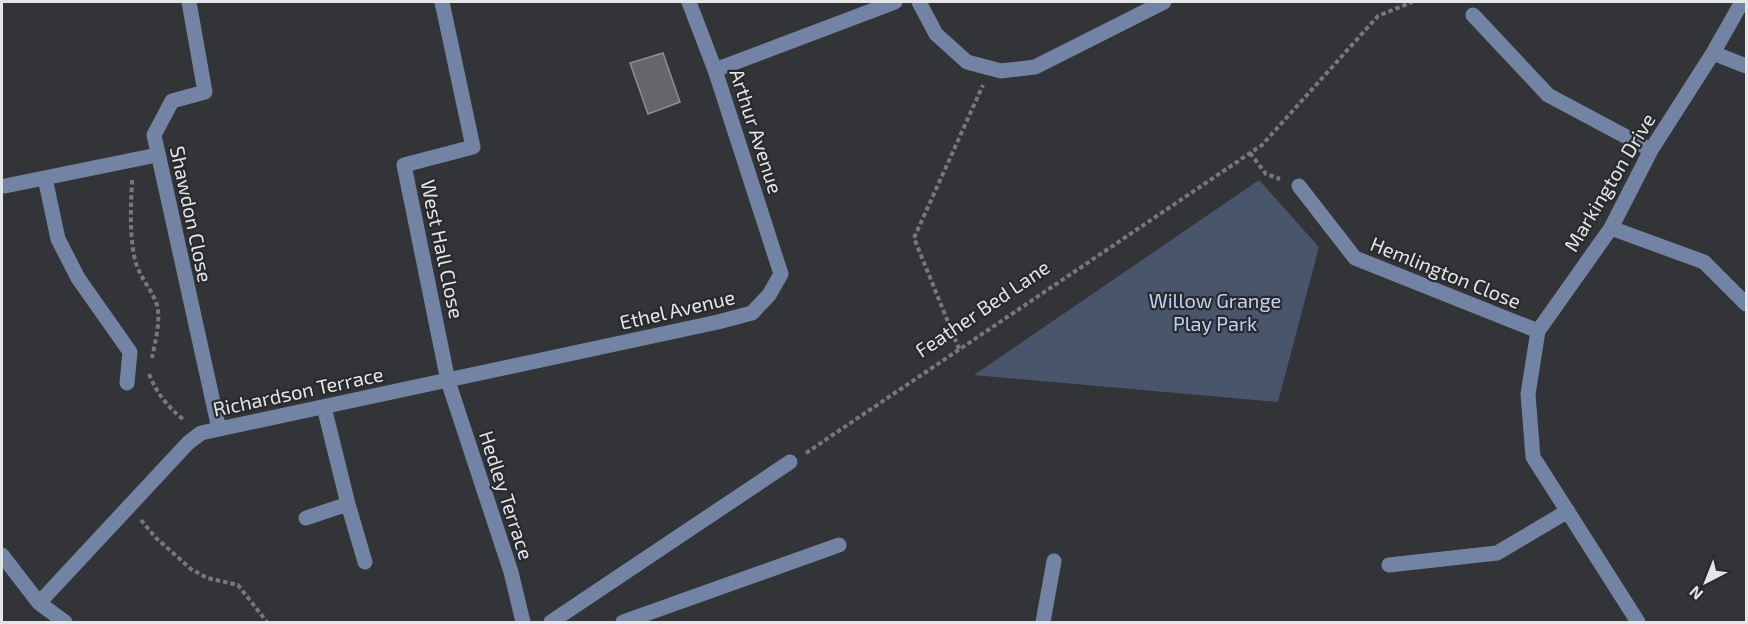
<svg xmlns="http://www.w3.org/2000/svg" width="1748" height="624" font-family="'Exo 2',sans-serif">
	<rect width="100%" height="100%" fill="#323438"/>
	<path fill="#49556b" d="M1259 180 1319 247 1278 402 974 375Z"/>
	<path fill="#64666a" stroke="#8c8f93" stroke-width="1.5" d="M663 53 680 102 648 114 630 63Z"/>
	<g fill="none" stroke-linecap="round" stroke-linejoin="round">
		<path stroke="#76787b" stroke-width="4" stroke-dasharray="4.5 3" stroke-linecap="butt" d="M1250 153 1266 174 1280 179
			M132 180C131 207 129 233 135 260 140 278 150 287 156 302 162 318 155 342 152 358
			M959 349 914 238 983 85
			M149 374C157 394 168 407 184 420
			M806 453 1262 145 1378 16 1412 2
			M141 520 156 538 191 569 207 578 238 585 267 622"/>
		<path stroke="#7283a3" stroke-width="15" d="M189 2 205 92 172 101 154 135 219 429
			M442 2 473 147 404 165 448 381 511 572 523 622
			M919 2 936 34 967 62 1001 71 1035 67 1164 2
			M1473 15 1548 95 1651 150
			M1713 53 1746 66
			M715 70 895 2
			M45 178 58 239 78 278 130 352 127 383
			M5 186 157 155
			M1299 186 1355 258 1538 331
			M1611 228 1704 262 1746 304
			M324 407 348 504 365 562
			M306 518 348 504
			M2 555 39 603 65 622
			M1389 565 1497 553 1568 511
			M39 603 188 443 201 433 718 322 752 313 769 295 781 274 715 70 689 2
			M551 622 790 462
			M623 622 839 545
			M1043 622 1054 561
			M1638 622 1533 457 1528 394 1538 331 1611 228 1651 150 1713 53 1742 2"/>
	</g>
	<g text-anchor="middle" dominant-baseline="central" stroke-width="4.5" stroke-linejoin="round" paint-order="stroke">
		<g font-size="20" fill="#e3e5e7" stroke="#292a2e">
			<text transform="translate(757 131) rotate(72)">Arthur Avenue</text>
			<text transform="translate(1609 182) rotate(-59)">Markington Drive</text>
			<text transform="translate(192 214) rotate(78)">Shawdon Close</text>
			<text transform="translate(443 249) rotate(78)">West Hall Close</text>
			<text transform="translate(1446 272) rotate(22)">Hemlington Close</text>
			<text transform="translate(982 308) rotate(-34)">Feather Bed Lane</text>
			<text transform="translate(677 309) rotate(-13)">Ethel Avenue</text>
			<text transform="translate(298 391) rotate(-12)">Richardson Terrace</text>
			<text transform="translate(507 495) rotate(72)">Hedley Terrace</text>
		</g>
		<g font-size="20" fill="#bed1f4" stroke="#292a2e">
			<text x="1215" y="300">Willow Grange<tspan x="1215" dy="23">Play Park</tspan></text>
		</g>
	</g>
	<rect width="1748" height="624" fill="none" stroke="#e3e5e7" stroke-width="6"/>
	<g transform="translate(1706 582) rotate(222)" stroke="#292a2e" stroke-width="4.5" paint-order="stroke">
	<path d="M0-4.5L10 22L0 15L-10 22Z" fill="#e3e5e7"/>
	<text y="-9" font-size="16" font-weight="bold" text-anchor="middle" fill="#e3e5e7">N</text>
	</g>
</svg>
